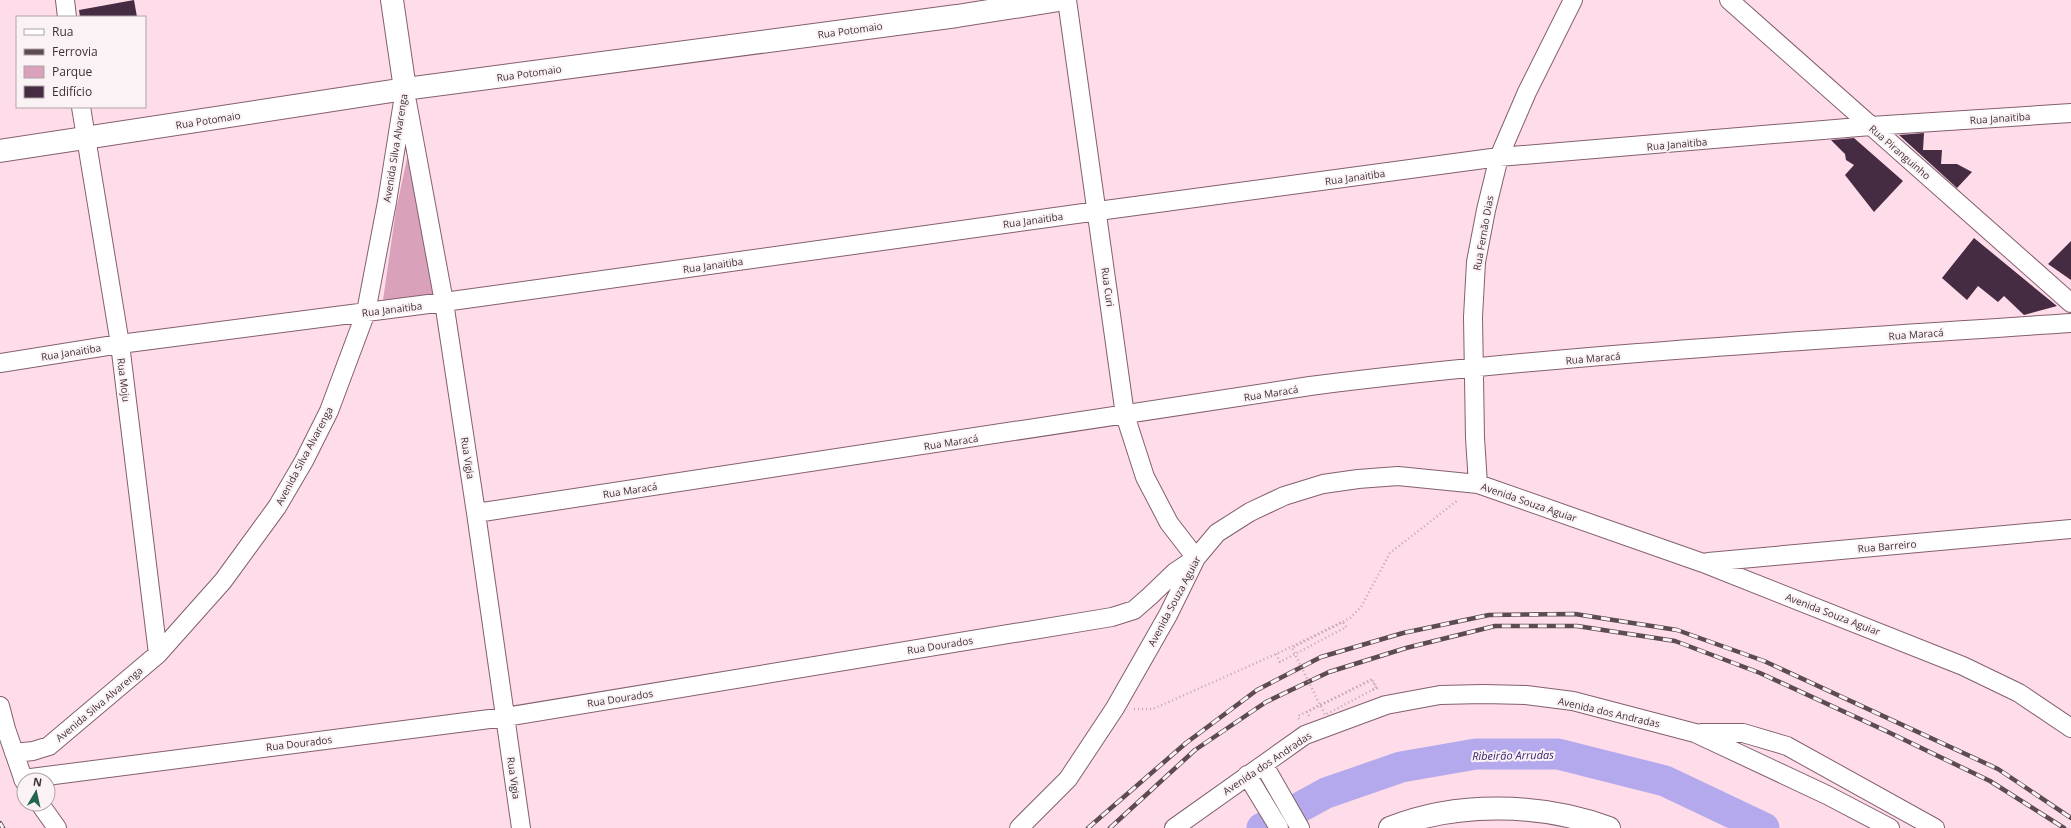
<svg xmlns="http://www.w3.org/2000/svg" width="2071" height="828" font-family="'Open Sans',sans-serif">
	<rect width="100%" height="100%" fill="#fedcea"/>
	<path fill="#daa1ba" d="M408 154 435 295 383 300 396 210Z"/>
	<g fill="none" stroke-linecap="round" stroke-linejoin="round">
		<path stroke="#b4a9ec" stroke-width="31" d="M1262 828 1326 793 1401 767 1476 754H1558L1665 781 1764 828"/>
	</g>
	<path fill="#462c42" d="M134 0 137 17H80L79 10Z
		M1924 133 1923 150H1942L1941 164H1957L1972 172 1957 188 1899 135Z
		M1854 138 1903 181 1874 212 1845 175 1854 165 1846 160 1845 154 1831 140Z
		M1974 238 2030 284 2057 306 2024 315 2004 296 1998 302 1978 286 1967 300 1942 278Z
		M2071 241V280L2048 264Z"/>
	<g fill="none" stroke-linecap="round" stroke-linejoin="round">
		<g stroke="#835f6f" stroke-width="20">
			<path id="street" d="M65 0 67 17
				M1729 0 2071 303
				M407 102 444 302 476 513 521 828
				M81 107 120 344 158 654
				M0 363 120 344 444 302 1098 211 1499 157 1871 126 2071 113
				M1478 484 1475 438 1473 317 1476 262 1486 210 1499 157 1527 92 1573 0
				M476 513 1310 386C1562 354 1817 340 2071 323
				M1708 562 2071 529
				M0 706 6 729 24 781
				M1701 733H1743L1787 746 1935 828
				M14 753 33 751 49 746 158 654 223 581 277 507 304 461 329 411 366 312 387 202 405 89
				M1264 765 1300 828
				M1247 775 1279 828
				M23 779 505 717 1112 617 1134 610 1150 596 1175 572 1196 558 1169 523 1145 477 1125 415 1067 0
				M40 804 57 828
				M1019 828 1068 779 1115 708 1168 615 1196 558 1217 533 1250 512 1284 496 1323 484 1358 479 1398 476 1478 484 1703 563 1963 666 2019 693 2071 728
				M1174 828 1305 735 1386 705 1440 695 1483 694 1526 695 1573 701 1695 733 1827 795 1890 828"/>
		</g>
		<g stroke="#835f6f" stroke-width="24">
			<path id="secondary" d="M392 0 405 89
				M0 151 405 89 957 16 1059 0"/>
		</g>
		<g stroke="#835f6f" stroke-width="24">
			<path id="primary" d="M1390 828C1457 801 1541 803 1609 828"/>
		</g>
		<path stroke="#c2a6b2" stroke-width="2.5" stroke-dasharray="1 3" stroke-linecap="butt" d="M1276 654 1280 662 1346 627
			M1134 709H1153L1276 654 1350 618 1361 607 1390 553 1458 500
			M1309 716 1307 712 1372 680
			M1299 719 1298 716 1372 679 1377 688 1372 690"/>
		<use href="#street" stroke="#fff" stroke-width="18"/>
		<use href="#secondary" stroke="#fff" stroke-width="22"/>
		<use href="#primary" stroke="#fff" stroke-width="22"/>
		<g stroke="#5d4b52" stroke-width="4.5">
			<path id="rail" d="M0 823 3 828
				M1088 828 1186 743 1257 690 1321 657 1403 633 1489 615 1575 614 1677 630 1764 661 1998 769 2071 818
				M1110 828 1195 750 1266 702 1329 672 1406 648 1495 626H1577L1675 641 1760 673 1886 731 1990 781 2064 828"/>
		</g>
		<use href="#rail" stroke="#faf2f5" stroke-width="3" stroke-dasharray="9" stroke-linecap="butt"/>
		<path stroke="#c2a6b2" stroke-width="2.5" stroke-dasharray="1 3" stroke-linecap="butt" d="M1346 627 1343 622 1292 648 1325 715 1376 688 1372 680"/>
	</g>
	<g text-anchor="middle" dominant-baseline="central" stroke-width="4" stroke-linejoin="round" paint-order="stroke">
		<g font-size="10" fill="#403036" stroke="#faf2f5">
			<text transform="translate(850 30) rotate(-8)">Rua Potomaio</text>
			<text transform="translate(529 73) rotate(-8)">Rua Potomaio</text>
			<text transform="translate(2000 118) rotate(-4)">Rua Janaitiba</text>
			<text transform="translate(208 120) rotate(-9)">Rua Potomaio</text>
			<text transform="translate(1677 144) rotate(-5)">Rua Janaitiba</text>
			<text transform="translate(395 148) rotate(-81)">Avenida Silva Alvarenga</text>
			<text transform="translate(1900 152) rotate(41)">Rua Piranguinho</text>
			<text transform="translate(1355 177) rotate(-8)">Rua Janaitiba</text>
			<text transform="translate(1033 220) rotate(-8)">Rua Janaitiba</text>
			<text transform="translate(1483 233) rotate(-80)">Rua Fernão Dias</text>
			<text transform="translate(713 265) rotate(-8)">Rua Janaitiba</text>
			<text transform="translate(1108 287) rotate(82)">Rua Curi</text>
			<text transform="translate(392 309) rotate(-7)">Rua Janaitiba</text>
			<text transform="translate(1916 334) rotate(-4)">Rua Maracá</text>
			<text transform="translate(71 352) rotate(-9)">Rua Janaitiba</text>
			<text transform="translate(1593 358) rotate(-5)">Rua Maracá</text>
			<text transform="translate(124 380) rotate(83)">Rua Moju</text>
			<text transform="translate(1271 393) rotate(-9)">Rua Maracá</text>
			<text transform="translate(951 442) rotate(-9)">Rua Maracá</text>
			<text transform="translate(304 456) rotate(-62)">Avenida Silva Alvarenga</text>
			<text transform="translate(468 458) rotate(81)">Rua Vigia</text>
			<text transform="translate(630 490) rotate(-9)">Rua Maracá</text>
			<text transform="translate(1529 502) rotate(19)">Avenida Souza Aguiar</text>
			<text transform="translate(1887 546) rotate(-5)">Rua Barreiro</text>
			<text transform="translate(1174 601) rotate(-62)">Avenida Souza Aguiar</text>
			<text transform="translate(1833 614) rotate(21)">Avenida Souza Aguiar</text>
			<text transform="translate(940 645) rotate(-9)">Rua Dourados</text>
			<text transform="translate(620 698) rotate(-9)">Rua Dourados</text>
			<text transform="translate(99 704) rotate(-40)">Avenida Silva Alvarenga</text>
			<text transform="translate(1609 712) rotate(13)">Avenida dos Andradas</text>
			<text transform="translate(299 743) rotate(-7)">Rua Dourados</text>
			<text transform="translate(1267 763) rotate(-34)">Avenida dos Andradas</text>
			<text transform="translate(514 778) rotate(82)">Rua Vigia</text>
		</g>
		<g font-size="11" font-style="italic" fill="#392470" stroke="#faf2f5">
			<text transform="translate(1513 755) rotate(-1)">Ribeirão Arrudas</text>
		</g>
	</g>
	<rect x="16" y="16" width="130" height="92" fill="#faf2f5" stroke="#b0a4a9"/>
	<rect x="24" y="29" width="20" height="6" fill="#ffffff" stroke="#b0a4a9"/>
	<text x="52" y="36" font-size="12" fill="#403036">Rua</text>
	<rect x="24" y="49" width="20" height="6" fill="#5d4b52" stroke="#b0a4a9"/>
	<text x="52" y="56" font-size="12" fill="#403036">Ferrovia</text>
	<rect x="24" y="66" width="20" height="12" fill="#daa1ba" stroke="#b0a4a9"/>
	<text x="52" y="76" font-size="12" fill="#403036">Parque</text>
	<rect x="24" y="86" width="20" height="12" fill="#462c42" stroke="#b0a4a9"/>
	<text x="52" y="96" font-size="12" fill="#403036">Edifício</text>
	<g transform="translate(36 792) rotate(9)"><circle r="19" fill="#faf2f5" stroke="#b0a4a9"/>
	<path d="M0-3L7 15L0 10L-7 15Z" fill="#246452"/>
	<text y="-6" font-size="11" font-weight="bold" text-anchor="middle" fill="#403036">N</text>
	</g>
</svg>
